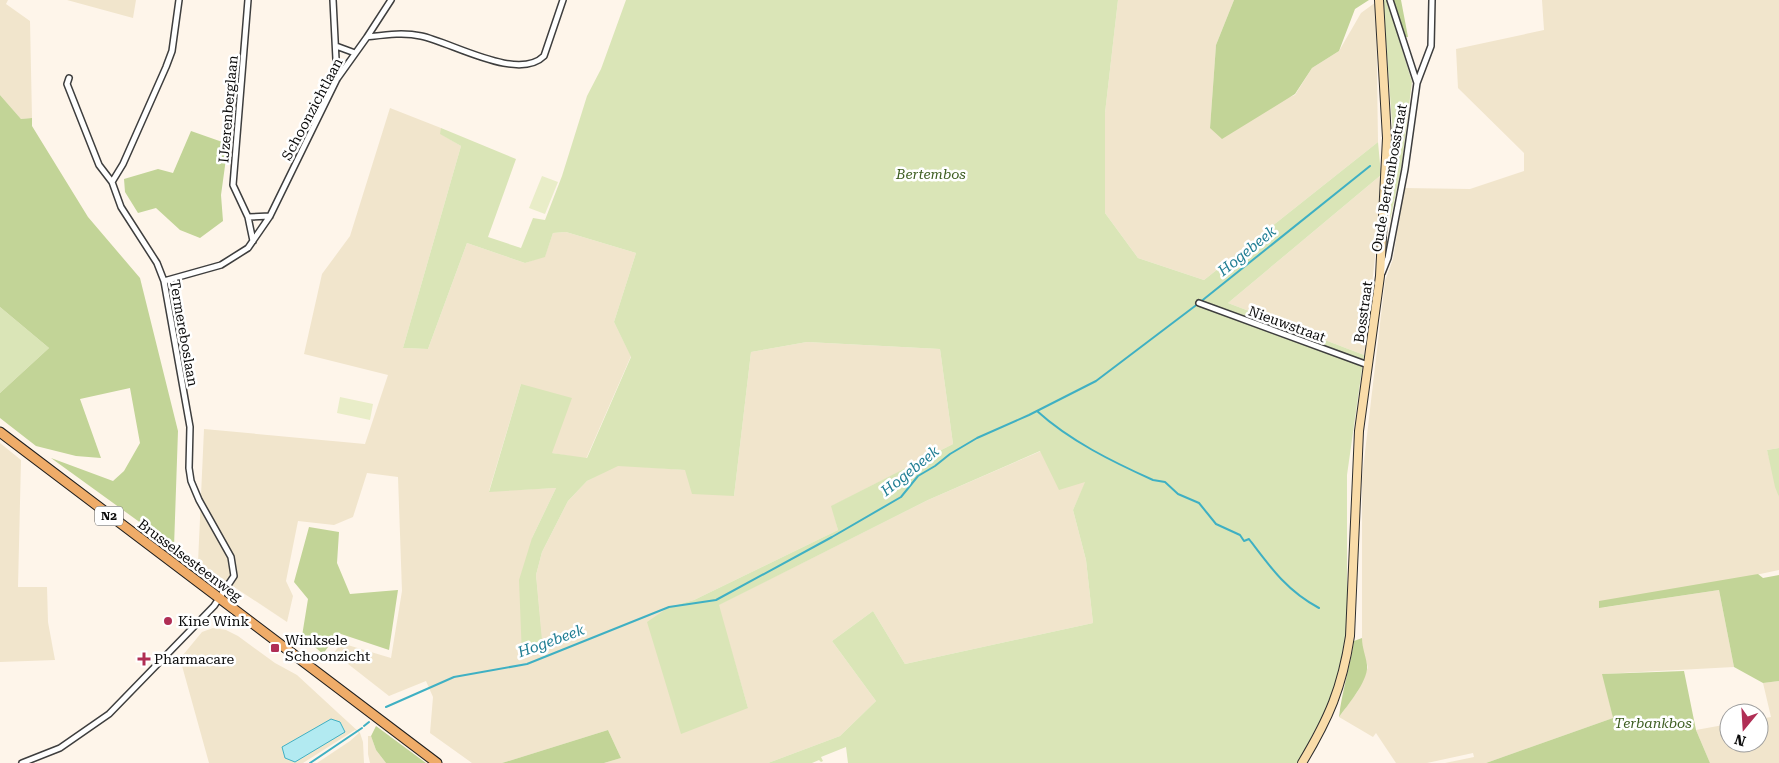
<svg xmlns="http://www.w3.org/2000/svg" width="1779" height="763" font-family="'Roboto Serif',serif">
	<rect width="100%" height="100%" fill="#fef5ea"/>
	<path fill="#f1e5cc" d="M0 0H8L6 4 30 21 32 118 21 119 0 95Z
		M67 0H136L133 18Z
		M1118 0H1234L1216 45 1210 128 1295 95 1312 68 1339 51 1361 13 1376 2 1378 142 1204 280 1138 258 1105 213V113Z
		M1542 0H1779V448L1767 450 1779 497V570L1600 608 1719 590 1734 667 1603 674 1613 718 1486 763H1445L1474 757 1473 753 1427 763H1396L1376 733 1373 737 1339 717 1358 691 1368 667 1362 649V478L1385 281 1393 259 1404 188 1470 189 1524 171V153L1458 88 1456 49 1544 30Z
		M390 108 441 128V134L461 146 403 348 428 349 467 243 525 263 545 256 553 233 566 232 636 253 614 322 631 356 586 459 552 453 521 384 489 491 556 488 532 538 543 651 536 575 542 552 568 501 587 481 618 465 685 470 734 496 751 352 807 342 940 349 953 444 832 506 838 530 694 600 669 607 748 708 718 605 928 500 1041 451 1086 481 1073 510 1086 560 1093 623 905 664 873 611 832 641 876 701 840 736 768 763H604L621 758 608 730 502 763H472L430 733 433 697 426 681 389 696 334 653 341 643 391 658 402 591 398 477 367 473 353 517 334 525 298 521 286 581 293 596 287 622 198 563 204 429 365 444 388 375 304 354 322 274 350 236Z
		M1381 175 1378 231 1364 355 1228 303Z
		M0 443 21 460 18 587H47L48 622 55 660 0 662Z
		M213 628 226 630 238 636 275 663 297 675 336 711 360 733 363 742 364 763H317L350 741 359 733 355 730 303 763H209L179 655H183L202 632Z
		M1779 681V763H1710L1696 730 1729 724V743H1759V719L1771 717 1763 683Z
		M368 736H371L376 750 386 763H370L368 754Z"/>
	<path fill="#dae5b7" d="M626 0H1118L1105 113V213L1138 258 1204 280 1378 142 1381 175 1228 303 1364 355 1347 475V627L1338 676 1330 701 1298 763H848L846 747 821 757 823 761 821 762 819 760 812 763H768L840 736 876 701 832 641 873 611 905 664 1093 623 1086 560 1073 510 1085 482 1059 490 1040 451 928 500 719 605 748 708 681 734 647 622 669 607 694 600 838 530 831 506 953 444 940 349 807 342 751 352 734 496 692 494 685 470 618 466 587 481 568 501 542 552 536 575 543 651 522 657 519 580 532 538 556 488 489 492 521 384 572 398 552 453 587 458 631 357 614 322 636 253 566 232 553 233 545 257 525 263 467 243 428 349 403 348 461 146 440 134 441 128 516 159 488 237 521 248 533 218 545 220 562 176 587 96 601 69Z
		M1383 0H1387L1412 82 1401 169 1390 221 1393 136Z
		M0 307 49 348 0 393Z
		M1779 448V497L1775 487 1767 450Z"/>
	<path fill="#c2d497" d="M1234 0H1369L1355 9 1339 51 1312 68 1295 94 1222 139 1210 128 1216 45Z
		M1393 0H1401L1408 37H1405Z
		M0 95 21 119 32 118V126L88 217 140 278 178 431 174 547 51 458 113 481 124 471 140 443 130 388 80 399 101 458 76 456 36 446 0 418V393L49 348 0 307Z
		M191 131 228 144 221 195 223 221 200 238 180 230 156 208 138 213 125 192 124 179 158 169 173 173Z
		M309 527 339 532 337 563 350 594 398 590 389 650 338 633 323 654 302 636 308 599 294 582Z
		M1758 574 1763 578 1779 575V681L1763 683 1734 667 1719 590 1599 608V601Z
		M1362 638C1362 648 1366 656 1367 665 1369 680 1348 705 1339 717 1342 691 1350 667 1354 641Z
		M1684 671 1696 730 1710 763H1486L1613 718 1602 674Z
		M376 726 426 763H386L376 750 371 736Z
		M608 730 621 758 604 763H502Z"/>
	<path fill="#e9edc8" d="M542 176 558 182 545 214 529 208Z
		M340 397 373 404 370 420 337 413Z"/>
	<path fill="#b2eaf1" stroke="#3fb0c3" d="M331 719 340 722 345 732 295 762 285 758 282 747Z"/>
	<g fill="none" stroke-linecap="round" stroke-linejoin="round">
		<path stroke="#3fb0c3" stroke-width="2" d="M1037 411C1070 441 1113 462 1153 480L1165 482 1178 494 1199 503 1216 524 1240 535 1244 541 1249 539C1270 567 1287 591 1319 608
			M386 707 454 677 527 664 669 607 716 600 832 537 901 497 918 476 935 466 950 454 977 438 1029 415 1096 381 1199 303 1370 166
			M364 726 369 722
			M310 763 362 728"/>
		<g stroke="#3e3e3e" stroke-width="8">
			<path id="street" d="M248 0 233 185 248 217
				M333 0 337 79
				M1390 0 1417 83
				M367 37 391 0
				M336 46 355 53
				M112 182 123 164 166 67 172 51 179 0
				M253 241 248 217 270 216
				M1382 273 1388 258 1405 169 1417 83 1431 46 1432 0
				M164 281 221 265 248 248 270 216 337 79 367 37C384 35 403 32 421 36 451 42 518 82 544 56L563 0
				M1199 303 1368 365
				M22 763 60 748 109 714 214 606 234 576 231 557 199 500 191 481 189 468 190 427 164 281 157 263 121 207 112 182 99 165 67 84 69 78"/>
		</g>
		<g stroke="#2d2d2d" stroke-width="10">
			<path id="secondary" d="M1302 763C1329 718 1342 688 1350 636L1359 431 1380 276 1387 138 1379 0"/>
		</g>
		<g stroke="#1c1c1c" stroke-width="11">
			<path id="primary" d="M0 432 437 763"/>
		</g>
		<use href="#street" stroke="#fff" stroke-width="5"/>
		<use href="#secondary" stroke="#f9dca9" stroke-width="8"/>
		<use href="#primary" stroke="#efac69" stroke-width="9"/>
	</g>
	<g fill="#b02e55" stroke="#fff" stroke-width="2">
		<circle cx="168" cy="621" r="5"/>
		<rect x="270" y="643" width="10" height="10" rx="2.5"/>
		<path d="M141.5 651.5h5v5h5v5h-5v5h-5v-5h-5v-5h5z"/>
	</g>
	<g text-anchor="middle" dominant-baseline="central" stroke-width="5" stroke-linejoin="round" paint-order="stroke">
		<rect fill="#fff" stroke="#545454" stroke-width="1" x="95" y="506.5" width="28" height="19" rx="4"/>
		<g font-size="12" font-weight="bold" fill="#0b0b0b">
			<text x="109" y="516">N2</text>
		</g>
		<g font-size="14" fill="#0b0b0b" stroke="#fff">
			<text transform="translate(228 109) rotate(-85)">IJzerenberglaan</text>
			<text transform="translate(312 109) rotate(-62)">Schoonzichtlaan</text>
			<text transform="translate(1389 178) rotate(-80)">Oude Bertembosstraat</text>
			<text transform="translate(1363 312) rotate(-82)">Bosstraat</text>
			<text transform="translate(1287 324) rotate(20)">Nieuwstraat</text>
			<text transform="translate(184 333) rotate(80)">Termereboslaan</text>
			<text transform="translate(190 560) rotate(37)">Brusselsesteenweg</text>
		</g>
		<g font-size="14" font-style="italic" fill="#3d5d21" stroke="#fff">
			<text x="931" y="174">Bertembos</text>
			<text x="1653" y="723">Terbankbos</text>
		</g>
		<g font-size="14" fill="#0b0b0b" stroke="#fff" text-anchor="start">
			<text x="178" y="621">Kine Wink</text>
			<text x="285" y="640">Winksele<tspan x="285" dy="16">Schoonzicht</tspan></text>
			<text x="154" y="659">Pharmacare</text>
		</g>
		<g font-size="15" font-style="italic" fill="#1e7d93" stroke="#fff">
			<text transform="translate(1247 251) rotate(-39)">Hogebeek</text>
			<text transform="translate(910 471) rotate(-39)">Hogebeek</text>
			<text transform="translate(551 641) rotate(-20)">Hogebeek</text>
		</g>
	</g>
	<g transform="translate(1744 728) rotate(198)"><circle r="24" fill="#ffffff" stroke="#9d9d9d"/>
	<path d="M0-4L9 19L0 12L-9 19Z" fill="#b02e55"/>
	<text y="-8" font-size="14" font-weight="bold" text-anchor="middle" fill="#0b0b0b">N</text>
	</g>
</svg>
